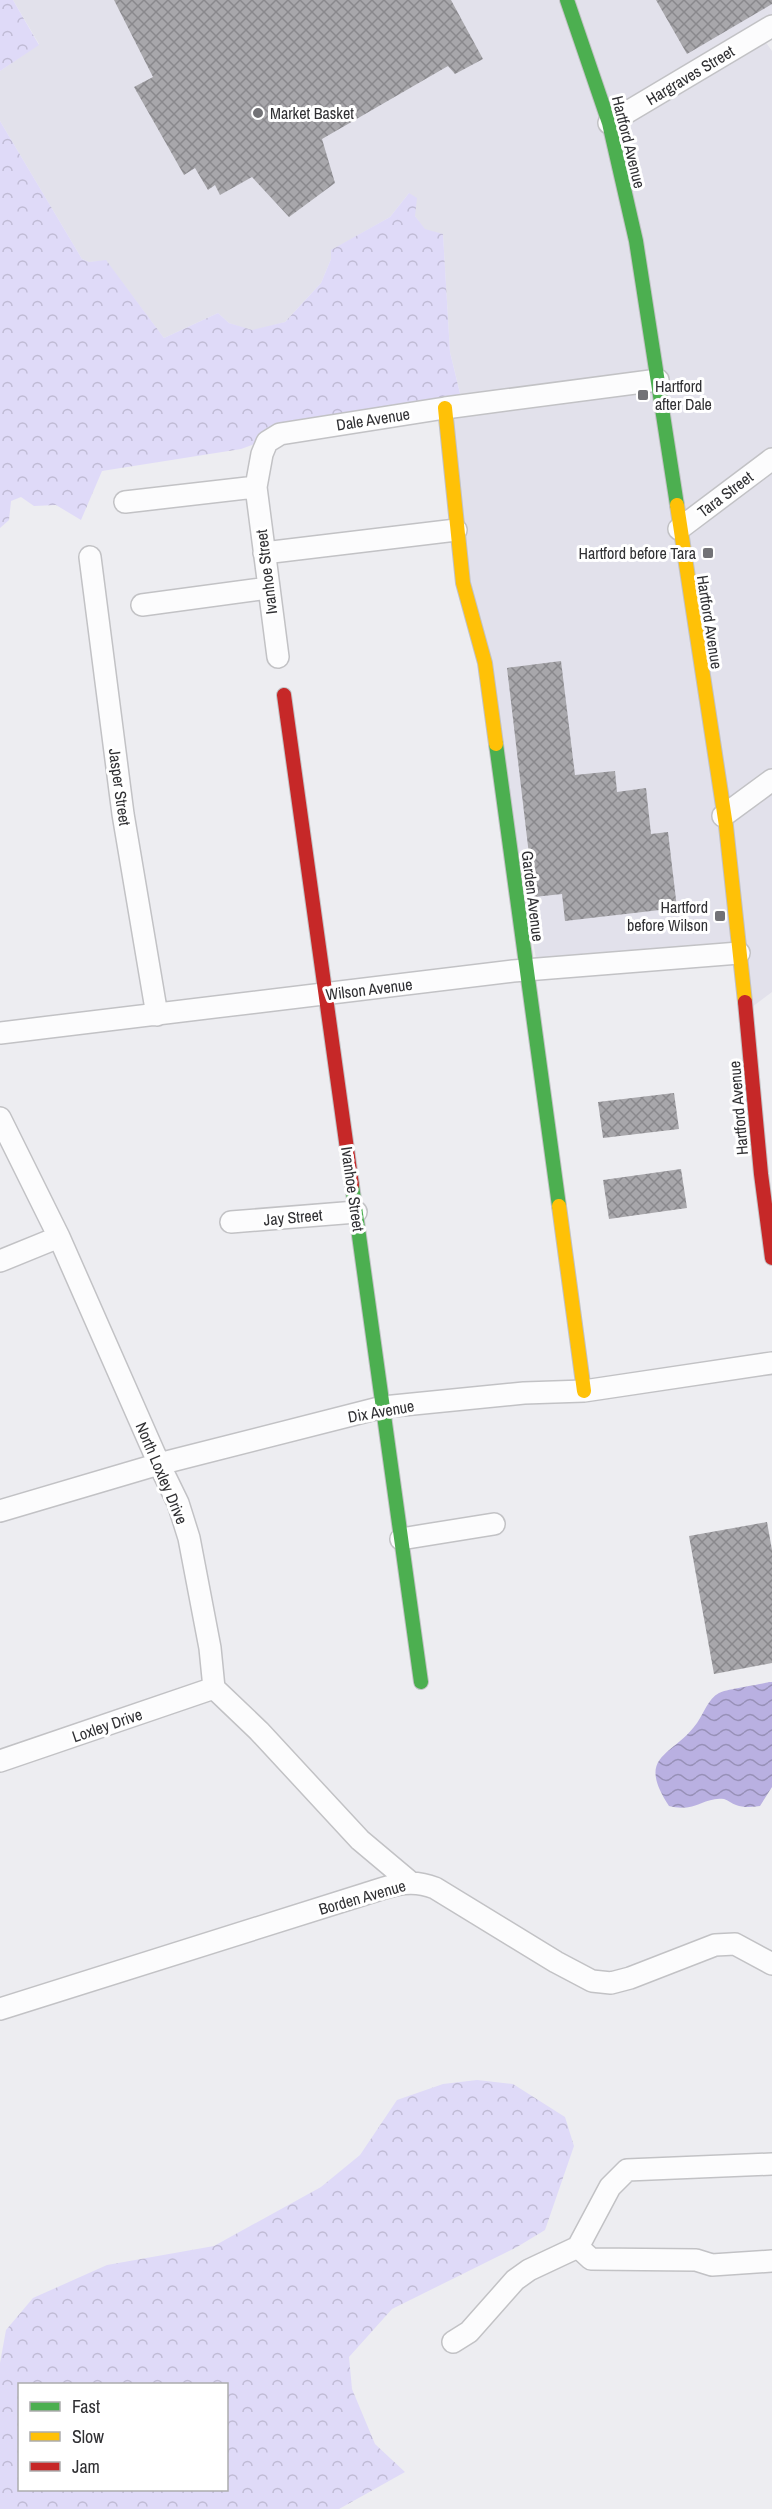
<svg xmlns="http://www.w3.org/2000/svg" width="772" height="2509" font-family="'Archivo Narrow',sans-serif">
	<defs>
		<pattern id="forest-crowns" width="20" height="18" patternUnits="userSpaceOnUse" patternTransform="scale(1.5)"><rect width="20" height="18" fill="#dfdaf8"/><path d="M2 6a3 3 0 1 1 6 0M12 15a3 3 0 1 1 6 0" fill="none" stroke="#c0bbd5"/></pattern>
		<pattern id="water-waves" width="16" height="10" patternUnits="userSpaceOnUse" patternTransform="scale(1.5)"><rect width="16" height="10" fill="#b9b0e1"/><path d="M0 5q4-4 8 0t8 0" fill="none" stroke="#9790b7"/></pattern>
		<pattern id="building-cross-hatch" width="8" height="8" patternUnits="userSpaceOnUse" patternTransform="scale(1.5)"><rect width="8" height="8" fill="#a8a7ab"/><path d="M0 0l8 8M0 8l8-8" fill="none" stroke="#89888c"/></pattern>
	</defs>
	<rect width="100%" height="100%" fill="#ededf1"/>
	<path fill="#e2e1eb" d="M13 0H772V28L762 37 772 51V992L752 1007 742 959 538 970 444 427 464 409 450 352 443 234 425 230 415 216 409 193 390 217 332 250 331 259 321 283 285 322 252 331 229 323 218 313 164 338 106 261 89 262 82 259 0 121V71L39 44Z"/>
	<path fill="url(#forest-crowns)" fill-rule="evenodd" d="M0 0H13L39 45 0 71Z
		M0 121 82 259 89 262 106 260 164 338 218 313 229 323 252 330 285 322 321 283 331 259V250L390 217 409 193 417 198 415 216 425 229 443 234 450 352 464 410 257 443 241 449 102 471 81 520 56 505 34 506 21 497 11 501 9 520 0 528Z
		M477 2080 513 2084 565 2117 574 2146 545 2230 517 2247 392 2309 349 2357 352 2389 375 2444 405 2472 339 2509H0V2363L6 2330 33 2298 107 2265 214 2246 321 2187 360 2155 397 2100 443 2084ZM20 2384H226V2490H20Z"/>
	<path fill="url(#water-waves)" d="M769 1682H772V1787L760 1806C752 1807 744 1808 736 1805 732 1804 728 1800 724 1799 705 1796 695 1813 669 1806 635 1754 673 1757 697 1723 704 1713 708 1699 719 1693 726 1689 758 1685 769 1682Z"/>
	<path fill="url(#building-cross-hatch)" d="M114 0H451L483 59 455 74 448 66 322 139 335 183 289 217 252 177 220 195 215 185 208 190 195 168 184 175 134 87 153 77Z
		M656 0H772V4L687 54Z
		M561 661 575 775 615 771 617 792 646 788 651 834 668 832 677 908 565 921 562 894 534 897 507 668Z
		M674 1093 679 1129 603 1138 598 1102Z
		M681 1169 687 1208 609 1219 603 1180Z
		M767 1522 772 1550V1663L714 1674 689 1536Z"/>
	<g fill="none" stroke-linecap="round" stroke-linejoin="round">
		<g stroke="#c2c2c5" stroke-width="24">
			<path id="street" d="M609 123 772 26
				M256 487 278 657
				M125 502 256 487 262 454 267 442 280 434 445 408 658 380
				M679 529 772 459
				M264 553 456 530
				M90 557 123 814 157 1015
				M142 605 268 588
				M723 816 772 780
				M0 1033 513 971 739 953
				M0 1118 59 1237 159 1464 178 1503 189 1538 210 1648 214 1688 259 1731 360 1840 410 1882
				M231 1222 356 1212
				M0 1261 59 1237
				M0 1511 159 1464 383 1407 524 1393 584 1391 772 1363
				M401 1539 494 1524
				M0 1761 214 1688
				M0 2009 362 1895C389 1887 408 1877 435 1888L556 1962 592 1981 611 1983 630 1978 715 1945 735 1944 772 1964
				M578 2247 591 2259 696 2260 712 2265 772 2261
				M453 2342 469 2332 515 2280 529 2270 578 2247 610 2187 627 2170 772 2164"/>
		</g>
		<g stroke="#c2c2c5" stroke-width="16">
			<path id="fast" d="M567 0 609 123 636 241 677 505
				M496 744 559 1206
				M352 1185 421 1682"/>
		</g>
		<g stroke="#c2c2c5" stroke-width="16">
			<path id="slow" d="M445 408 463 583 485 663 496 744
				M677 505 726 826 745 1002
				M559 1206 584 1391"/>
		</g>
		<g stroke="#c2c2c5" stroke-width="16">
			<path id="jam" d="M284 695 352 1185
				M745 1002 761 1174 772 1258"/>
		</g>
		<use href="#street" stroke="#fcfcfd" stroke-width="21"/>
		<use href="#fast" stroke="#4caf50" stroke-width="14"/>
		<use href="#slow" stroke="#ffc107" stroke-width="14"/>
		<use href="#jam" stroke="#c62828" stroke-width="14"/>
	</g>
	<g fill="#727276" stroke="#fff" stroke-width="2">
		<circle cx="258" cy="113" r="6"/>
		<rect x="637" y="389" width="12" height="12" rx="3"/>
		<rect x="702" y="547" width="12" height="12" rx="3"/>
		<rect x="714" y="910" width="12" height="12" rx="3"/>
	</g>
	<g text-anchor="middle" dominant-baseline="central" stroke-width="6" stroke-linejoin="round" paint-order="stroke">
		<g font-size="16" fill="#303033" stroke="#fff">
			<text transform="translate(690 75) rotate(-31)">Hargraves Street</text>
			<text transform="translate(629 142) rotate(76)">Hartford Avenue</text>
			<text transform="translate(373 419) rotate(-9)">Dale Avenue</text>
			<text transform="translate(725 494) rotate(-37)">Tara Street</text>
			<text transform="translate(266 572) rotate(-97)">Ivanhoe Street</text>
			<text transform="translate(710 622) rotate(81)">Hartford Avenue</text>
			<text transform="translate(120 787) rotate(82)">Jasper Street</text>
			<text transform="translate(533 896) rotate(83)">Garden Avenue</text>
			<text transform="translate(369 989) rotate(-7)">Wilson Avenue</text>
			<text transform="translate(738 1108) rotate(-95)">Hartford Avenue</text>
			<text transform="translate(353 1189) rotate(82)">Ivanhoe Street</text>
			<text transform="translate(293 1217) rotate(-5)">Jay Street</text>
			<text transform="translate(381 1411) rotate(-10)">Dix Avenue</text>
			<text transform="translate(162 1473) rotate(67)">North Loxley Drive</text>
			<text transform="translate(107 1725) rotate(-19)">Loxley Drive</text>
			<text transform="translate(362 1897) rotate(-16)">Borden Avenue</text>
		</g>
		<g font-size="16" fill="#303033" stroke="#fff" text-anchor="start">
			<text x="270" y="113">Market Basket</text>
			<text x="655" y="386">Hartford<tspan x="655" dy="18">after Dale</tspan></text>
			<text x="696" y="553" text-anchor="end">Hartford before Tara</text>
			<text x="708" y="907" text-anchor="end">Hartford<tspan x="708" dy="18">before Wilson</tspan></text>
		</g>
	</g>
	<rect x="18" y="2383" width="210" height="108" fill="#ffffff" stroke="#acacad" stroke-width="1.5"/>
	<rect x="30" y="2402" width="30" height="9" fill="#4caf50" stroke="#acacad" stroke-width="1.5"/>
	<text x="72" y="2413" font-size="18" fill="#303033">Fast</text>
	<rect x="30" y="2432" width="30" height="9" fill="#ffc107" stroke="#acacad" stroke-width="1.5"/>
	<text x="72" y="2443" font-size="18" fill="#303033">Slow</text>
	<rect x="30" y="2462" width="30" height="9" fill="#c62828" stroke="#acacad" stroke-width="1.5"/>
	<text x="72" y="2473" font-size="18" fill="#303033">Jam</text>
</svg>
